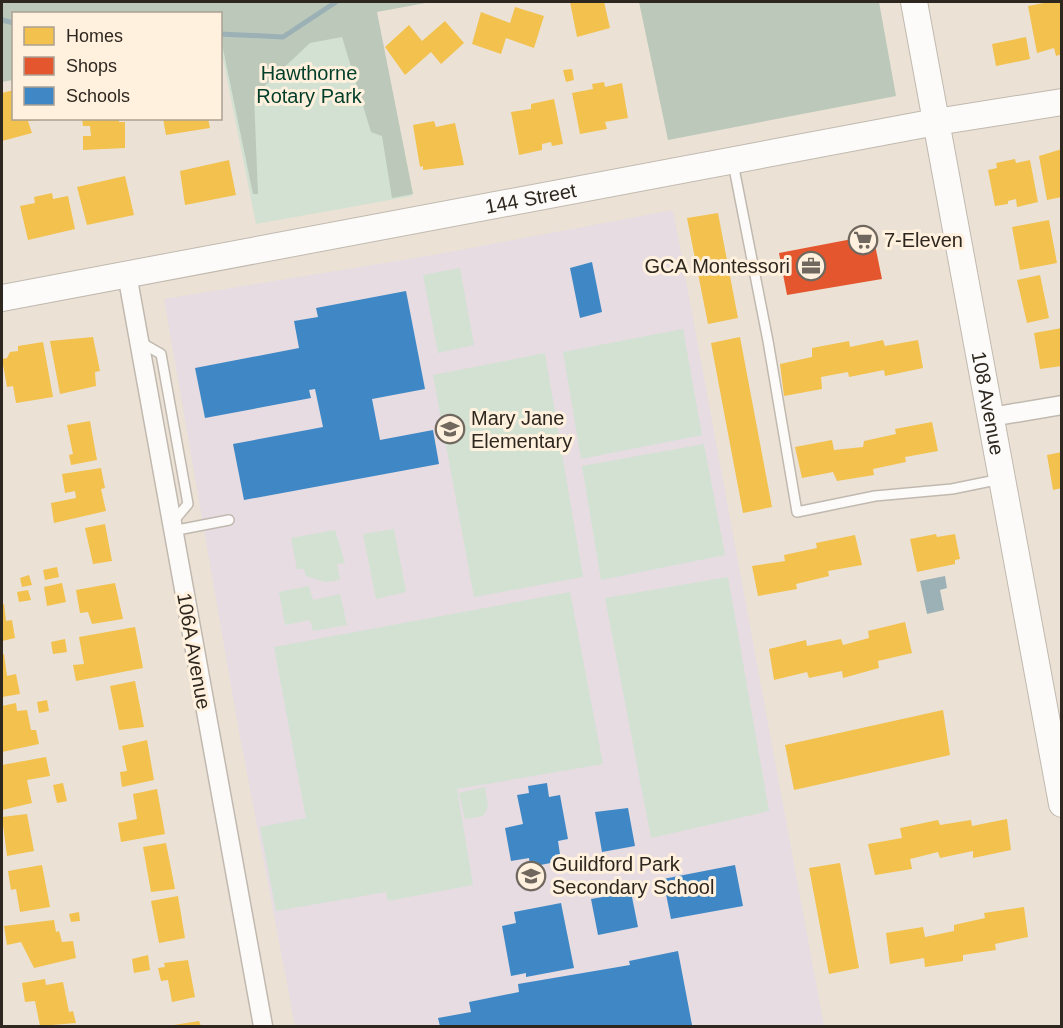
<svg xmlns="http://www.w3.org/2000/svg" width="1063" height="1028" font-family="Arial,sans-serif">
	<rect width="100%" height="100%" fill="#ebe2d5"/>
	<path fill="#e6dce2" d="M673 210 824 1026H295L238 726 164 299 433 255Z"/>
	<path fill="#d3e1d2" d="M2 2 375 8 412 196 256 224 221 49 220 14H14Z
		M460 268 474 345 438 353 423 275Z
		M683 329 702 435 581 459 563 352Z
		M545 353 583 577 474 597 433 375Z
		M704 444 725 555 601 580 582 466Z
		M394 529 406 592 376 599 363 534Z
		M335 530 345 563 337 564 340 580 325 582 306 576 304 569H297L291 538Z
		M728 577 769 811 651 838 605 598Z
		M309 586 313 600 340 594 347 625 313 631 310 620 285 625 279 592Z
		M570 592 603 764 457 789 473 885 388 901 386 892 276 911 260 827 306 818 274 647Z
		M485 787 488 807 483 816 465 819 459 793Z"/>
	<path fill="#bbc8ba" d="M2 2H431L377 12 413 194 392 198 382 136 371 132 342 37 310 43 254 96 258 194H253L221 39 220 14H14L13 80 2 82Z
		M639 2H879L896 96 668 140Z"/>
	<path fill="#9cb1b5" d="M945 576 947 588 940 590 944 610 927 614 920 581Z"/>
	<path fill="#f2c14e" d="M570 2H604L610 28 577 37Z
		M1049 2H1062V54L1056 56 1054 48 1037 53 1028 6Z
		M515 7 544 16 534 48 506 38 501 54 472 44 481 12 510 23Z
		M445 21 464 43 441 64 431 52 405 75 385 47 409 25 422 41Z
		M1026 37 1030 59 996 66 992 44Z
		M572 69 574 80 566 82 563 70Z
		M604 82 605 87 622 83 628 118 605 122 607 129 580 134 572 93 593 89 592 84Z
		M14 90V118L40 120 28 121 32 133 2 141V93Z
		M554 99 563 144 552 146 551 142 542 144V150L519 155 511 112 531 109V104Z
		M82 118H118L119 122H125V148L83 150V136H91L90 126H83Z
		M163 118H208L210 128 166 135Z
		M434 121 436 127 455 123 464 165 423 170V166L420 167 413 125Z
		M1062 149V197L1047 200 1039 156Z
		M1015 159 1016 163 1030 160 1038 202 1017 207 1016 199 1008 201V204L995 206 988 170 997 168 996 163Z
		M229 160 236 195 185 205 180 171Z
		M125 176 134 215 87 225 77 187Z
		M52 193 53 199 68 196 75 229 28 240 20 206 35 203 34 197Z
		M718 213 738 318 708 324 687 218Z
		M1049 220 1057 263 1020 270 1012 227Z
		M1040 275 1049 318 1027 323 1017 280Z
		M1062 328V366L1040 369 1034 333Z
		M93 337 100 371 95 372 96 386 60 394 50 341Z
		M740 337 772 507 743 513 711 343Z
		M883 340 885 346 918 340 923 368 885 376 884 370 849 377 848 372 821 377 822 389 784 396 780 364 812 357V348L849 341 850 347Z
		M43 342 53 397 16 403 13 386 7 387 2 359 7 358 10 352 18 351V346Z
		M90 421 97 460 71 465 69 455 73 454 67 425Z
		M932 422 938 451 905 457 906 462 873 469 874 475 837 481 833 472 802 478 795 447 832 440 834 450 863 447 864 441 896 434 895 429Z
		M1062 452V488L1053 490 1047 455Z
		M101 468 105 488 101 489 106 511 54 523 51 503 76 498 75 491 65 493 62 474Z
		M105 524 112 561 93 564 85 528Z
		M936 534 937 537 955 534 960 559 955 560V564L917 572 910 539Z
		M855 535 862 565 828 571 829 576 796 584 797 589 758 596 752 566 785 561 784 555 817 548 816 543Z
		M57 567 59 577 45 580 43 570Z
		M29 575 32 585 22 587 20 578Z
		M62 583 66 602 47 606 44 587Z
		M115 583 123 619 92 624 88 612 80 613 76 590Z
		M28 590 31 600 19 602 17 592Z
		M2 604H4L6 621 12 620 15 638 2 641Z
		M905 622 912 653 878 661 879 668 843 678 842 671 809 678 807 672 774 680 769 649 806 640 807 646 841 639 843 645 869 638 868 631Z
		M135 627 143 668 76 681 73 665 84 664 79 637Z
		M65 639 67 652 53 654 51 642Z
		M4 654 7 676 16 674 20 694 2 697V655Z
		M135 681 144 727 119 730 110 686Z
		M47 700 49 711 39 713 37 702Z
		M16 703 17 711 27 710 31 730H36L39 744 2 752V706Z
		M943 710 950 755 794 790 785 745Z
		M147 740 154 780 122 787 120 772 127 771 122 746Z
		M46 757 50 776 27 780 32 803 2 810V765Z
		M63 783 67 801 57 803 53 785Z
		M157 789 165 834 121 842 118 823 137 819 133 794Z
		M27 814 34 851 7 856 2 817Z
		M1007 819 1011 850 973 858V851L940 858 938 852 910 859 912 869 875 875 868 844 902 838 900 828 938 820 940 825 971 820 972 826Z
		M166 843 175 889 151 892 143 847Z
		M840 863 859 968 829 974 809 868Z
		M42 865 50 907 20 912 16 889 11 890 8 871Z
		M178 896 185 938 159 943 151 901Z
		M1024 907 1028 937 995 944 996 950 963 955V961L925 967 924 958 890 964 886 933 923 927 925 937 954 931V925L985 918 984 913Z
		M79 912 80 921 71 922 69 914Z
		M54 920 56 932 59 931 62 942 73 941 76 958 34 968 21 942 7 945 4 926Z
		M148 955 150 970 134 973 132 959Z
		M188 960 195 997 172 1002 168 980 161 981 158 968 165 967 164 963Z
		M45 979 46 985 63 982 69 1012 73 1011 76 1023 40 1026 35 1001 25 1002 22 983Z
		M199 1021 201 1026H175L174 1025Z"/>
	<path fill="#e4572e" d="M873 235 882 279 787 295 779 253Z"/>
	<path fill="#3f88c5" d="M592 262 602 312 580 318 570 268Z
		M406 291 425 389 372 399 380 440 433 430 439 464 244 500 233 444 323 427 315 389 309 390 311 398 205 418 195 368 299 348 294 321 318 317 316 308Z
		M547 783 549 797 560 795 568 839 558 841 561 861 530 867 529 858 511 861 505 828 523 824 517 795 529 793 528 786Z
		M628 808 635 846 602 852 595 812Z
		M735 865 743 906 671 919 663 879Z
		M631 892 638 927 598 935 591 899Z
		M561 903 574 968 526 977V973L511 976 502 926 516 923 514 912Z
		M678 951 692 1025 440 1026 438 1018 471 1012 469 1002 519 992 518 984 630 965 629 961Z"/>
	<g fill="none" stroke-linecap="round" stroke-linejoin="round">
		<path stroke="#9cb1b5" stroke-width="5" d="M2 20 14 23
			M220 34 283 37 336 2"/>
		<g stroke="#c1b9af" stroke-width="12">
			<path id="lane" d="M733 163 768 341 797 512 875 496 952 489 1001 479
				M140 342 161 354 188 504 172 523
				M172 531 229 520"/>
		</g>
		<g stroke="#c1b9af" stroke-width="21">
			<path id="street" d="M127 274 263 1026
				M991 417 1062 405"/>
		</g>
		<g stroke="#c1b9af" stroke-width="28">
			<g id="secondary">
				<path id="s1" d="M914 2 1062 804"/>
				<path id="s2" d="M2 298 936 122 1062 102"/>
			</g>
		</g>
		<use href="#lane" stroke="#fcfbf9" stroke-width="9"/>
		<use href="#street" stroke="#fcfbf9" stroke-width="18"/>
		<use href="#secondary" stroke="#fcfbf9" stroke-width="26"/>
	</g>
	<defs>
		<g id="supermarket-ring" transform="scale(1.5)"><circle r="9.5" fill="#fff1de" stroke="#70685f" stroke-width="1.5"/><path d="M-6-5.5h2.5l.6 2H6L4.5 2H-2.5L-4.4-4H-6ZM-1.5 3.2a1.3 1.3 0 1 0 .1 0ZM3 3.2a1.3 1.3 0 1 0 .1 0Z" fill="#70685f"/></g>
		<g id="office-ring" transform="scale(1.5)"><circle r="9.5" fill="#fff1de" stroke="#70685f" stroke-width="1.5"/><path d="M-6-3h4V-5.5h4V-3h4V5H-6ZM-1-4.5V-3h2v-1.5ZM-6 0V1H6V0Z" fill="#70685f"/></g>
		<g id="school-ring" transform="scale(1.5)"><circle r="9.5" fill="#fff1de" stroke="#70685f" stroke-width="1.5"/><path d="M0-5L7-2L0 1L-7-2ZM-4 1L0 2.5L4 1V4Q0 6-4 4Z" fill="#70685f"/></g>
	</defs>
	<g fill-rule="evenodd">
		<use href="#supermarket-ring" x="863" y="240"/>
		<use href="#office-ring" x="811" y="266"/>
		<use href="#school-ring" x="450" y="429"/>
		<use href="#school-ring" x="531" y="876"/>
	</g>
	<g text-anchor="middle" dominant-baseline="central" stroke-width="6" stroke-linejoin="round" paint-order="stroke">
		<g font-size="20" fill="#003e29" stroke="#fff1de">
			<text x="309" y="73">Hawthorne<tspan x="309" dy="23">Rotary Park</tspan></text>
		</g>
		<g font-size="20" fill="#2e271f" stroke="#fff1de">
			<text stroke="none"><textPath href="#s2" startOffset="538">144 Street</textPath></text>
			<text stroke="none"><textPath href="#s1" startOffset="408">108 Avenue</textPath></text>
			<text transform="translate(194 651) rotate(80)">106A Avenue</text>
		</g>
		<g font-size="20" fill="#2e271f" stroke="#fff1de" text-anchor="start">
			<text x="884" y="240">7-Eleven</text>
			<text x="790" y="266" text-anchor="end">GCA Montessori</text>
			<text x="471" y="418">Mary Jane<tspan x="471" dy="23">Elementary</tspan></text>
			<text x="552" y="864">Guildford Park<tspan x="552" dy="23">Secondary School</tspan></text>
		</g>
	</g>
	<rect width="1063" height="1028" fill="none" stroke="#2e271f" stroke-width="6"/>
	<rect x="12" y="12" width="210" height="108" fill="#fff1de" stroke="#aba092" stroke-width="1.5"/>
	<rect x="24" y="27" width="30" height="18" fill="#f2c14e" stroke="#aba092" stroke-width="1.5"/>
	<text x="66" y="42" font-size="18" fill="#2e271f">Homes</text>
	<rect x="24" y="57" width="30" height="18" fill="#e4572e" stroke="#aba092" stroke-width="1.5"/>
	<text x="66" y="72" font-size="18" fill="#2e271f">Shops</text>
	<rect x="24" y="87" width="30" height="18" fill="#3f88c5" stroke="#aba092" stroke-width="1.5"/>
	<text x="66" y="102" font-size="18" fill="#2e271f">Schools</text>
</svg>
